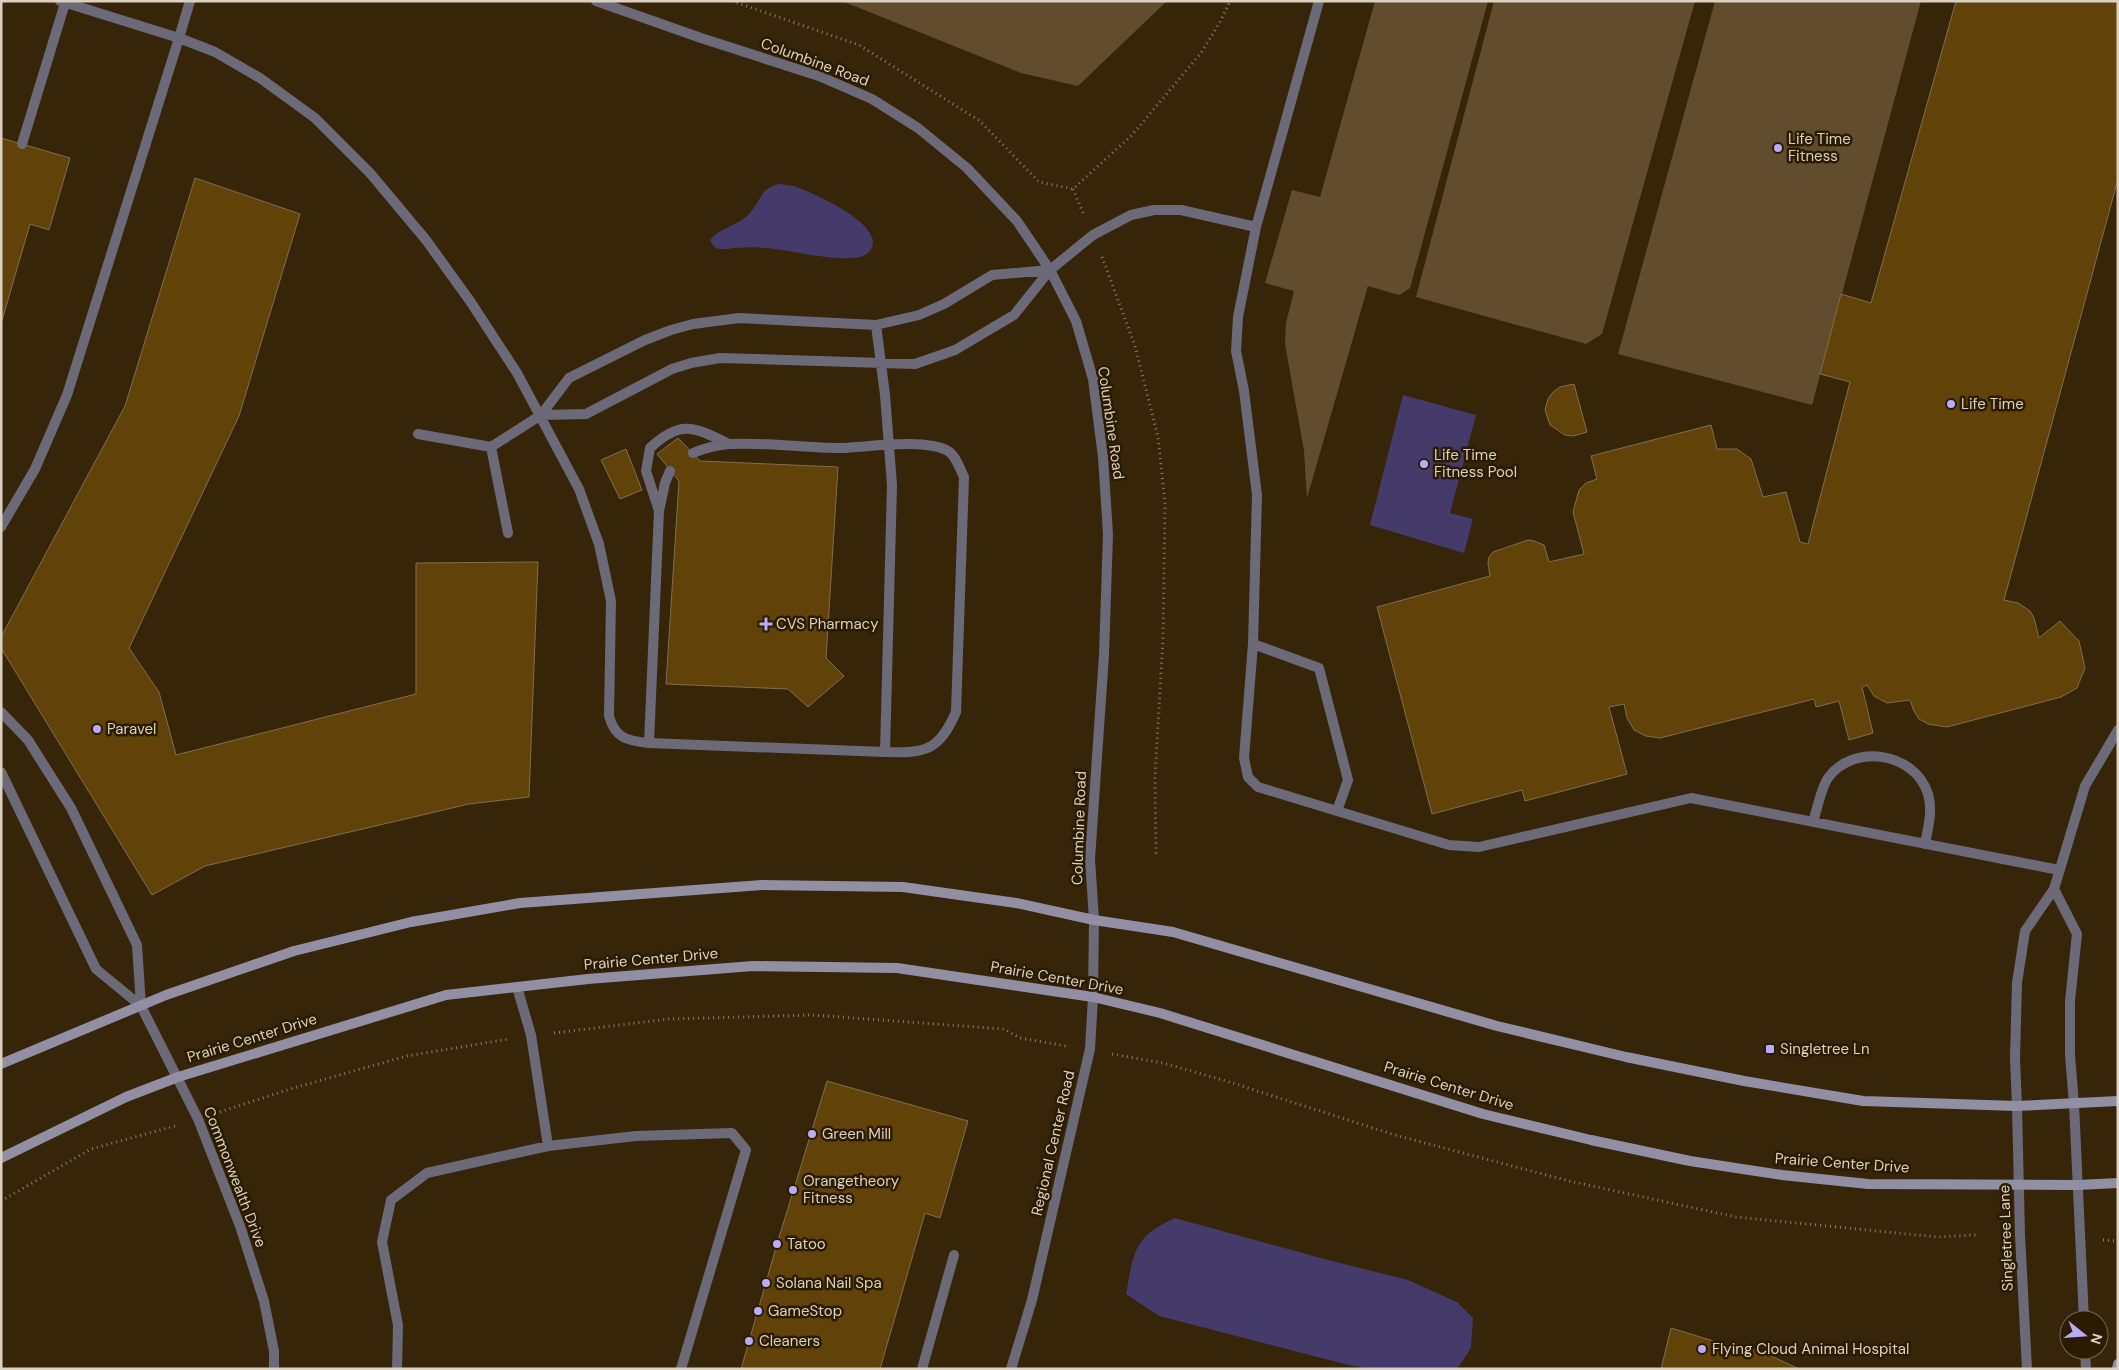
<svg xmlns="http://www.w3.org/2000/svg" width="2119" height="1370" font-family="'DM Sans',sans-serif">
	<rect width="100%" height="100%" fill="#362509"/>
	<path fill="#614d2d" d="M842 1H1167L1078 86 1021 73Z
		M1375 1H1488L1410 288 1399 295 1368 286 1307 498 1304 451 1285 344 1286 323 1294 291 1265 283 1292 190 1320 197Z
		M1494 1H1695L1602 334 1586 344 1416 297Z
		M1715 1H1921L1812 405 1618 354Z"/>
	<path fill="#453b6a" d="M780 184C786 185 793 185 799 188 815 194 893 228 868 253 853 267 787 249 766 248 756 247 745 247 735 248 731 248 725 250 720 249 715 249 712 244 710 240 719 228 737 226 748 215 762 201 759 188 780 184Z
		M1403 395 1476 415 1450 513 1473 519 1464 553 1370 525Z
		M1175 1218 1328 1260 1408 1280 1457 1302 1473 1318 1471 1348 1457 1369H1372L1349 1365 1159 1316 1126 1294C1134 1252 1133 1237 1175 1218Z"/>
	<path fill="#61430a" stroke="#816e51" d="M1956 1H2118V179L2004 600 2018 603 2030 611 2034 618 2039 638 2060 621 2079 641 2085 668 2077 688 2061 697 1947 727 1928 724 1919 719 1914 711 1910 700 1887 703 1874 696 1867 685 1862 687 1873 733 1849 740 1839 701 1816 707 1814 699 1660 738 1646 736 1634 730 1627 718 1624 704 1609 707 1627 774 1525 801 1522 790 1432 814 1377 607 1490 576 1488 563 1489 557 1493 552 1528 540 1534 541 1544 545 1549 562 1584 554 1573 512 1579 490 1586 483 1597 479 1591 456 1711 425 1717 449H1737L1751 459 1763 497 1786 492 1800 542 1808 544 1850 382 1820 374 1841 294 1871 303Z
		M1 138 70 158 49 230 30 224 1 324Z
		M195 178 300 214 239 416 129 648 159 692 176 755 416 694V563L538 562 529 797 469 804 205 866 152 895 1 648V637L125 406Z
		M1574 384 1587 432 1573 436 1565 435 1550 425 1545 410 1548 399 1553 392 1560 387Z
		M678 438 700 461 838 467 826 658 844 676 808 707 788 689 666 684 679 481 657 454Z
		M626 449 642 490 620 499 601 460Z
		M827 1081 968 1121 940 1218 925 1213 880 1369H741L777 1244Z
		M1671 1328 1746 1351 1750 1346 1799 1369H1661Z"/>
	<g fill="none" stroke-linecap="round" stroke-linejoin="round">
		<path stroke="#8a7c66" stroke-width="3" stroke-dasharray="1 4" stroke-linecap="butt" d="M732 1 859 45 980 121 1039 182 1073 189 1132 135 1201 53 1220 22 1230 1
			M1073 189 1084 215
			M1102 257 1135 346 1158 437 1165 502 1163 639 1155 777 1156 857
			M554 1033 669 1019 812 1015 1004 1029 1020 1038 1066 1046
			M1112 1054 1163 1063 1226 1081 1395 1135 1569 1181 1736 1217 1937 1237 1976 1235
			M220 1112 290 1089 407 1056 509 1039
			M1 1201 91 1149 175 1126
			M2103 1240 2118 1241"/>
		<path stroke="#6c6a78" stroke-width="10" d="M60 1 179 38 190 1
			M22 144 65 3
			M1256 227 1319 1
			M876 325 885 395 892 485 885 752
			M541 415 586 414 672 369 691 363 720 358 915 364 955 350 1014 315 1050 270 1093 235 1131 215 1154 210H1181L1256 227 1238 317 1236 351 1244 391 1257 495 1253 644 1244 758 1248 777 1258 787 1449 845 1479 847 1691 798 2059 870
			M418 434 491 447 541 415 569 378 645 340 671 330 693 324 739 318 876 325 919 315 944 304 992 275 1050 270
			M491 447 508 533
			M659 511 646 471 650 448C681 419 694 427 729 444
			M1 527 35 469 67 395 179 38 215 52 260 78 315 118 370 173 426 240 470 301 517 373 579 489 599 544 611 601 609 716C615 738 627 741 649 743L885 752C926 753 939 751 956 712L964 477C960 469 956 456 948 451 924 438 869 447 841 448 804 448 767 442 730 444 716 445 705 448 693 453
			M1253 644 1319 668 1348 780 1337 811
			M649 743 659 511 665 483 670 471
			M1813 822C1817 810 1821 788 1828 778 1853 743 1915 752 1928 794 1933 810 1928 828 1925 844
			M2054 889 2077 934 2070 1001V1055L2074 1104
			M517 987 531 1035 548 1146
			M2017 1106 2015 1058 2017 983 2025 931 2054 889 2085 786 2118 730
			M397 1369 398 1325 382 1242 391 1200 427 1173 548 1146 636 1136 732 1133 746 1150 681 1369
			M922 1369 954 1255"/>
		<path stroke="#6c6a78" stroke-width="10" d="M1 712 28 740 71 808 137 945 141 1006
			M1 772 96 969 141 1006 198 1119 240 1226 264 1301 274 1351V1369"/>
		<path stroke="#6c6a78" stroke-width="10" d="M596 1 701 38 819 76 872 99 918 128 967 168 1017 221 1050 270 1076 321 1093 379 1103 457 1108 534 1104 655 1090 859 1094 920 1093 997 1090 1049 1032 1300 1011 1369
			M2074 1104 2084 1320
			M2017 1106 2020 1235 2027 1369
			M2085 1350 2086 1369"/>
		<path stroke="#928fa5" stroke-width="10" d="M1 1064 166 995 294 951 411 922 520 903 762 885 903 887 1016 903 1094 920 1173 932 1497 1026 1626 1057 1744 1081 1863 1101 2017 1106 2118 1101
			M1 1158 126 1097 178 1077 446 995 588 979 753 966 897 968 1093 997 1160 1013 1483 1114 1591 1140 1690 1161 1782 1175 1868 1184 2078 1185 2118 1183
			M2117 1369 2118 1364"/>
	</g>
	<g fill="#b9abf7" stroke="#2b1b01" stroke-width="2">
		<circle cx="1778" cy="148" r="5"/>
		<circle cx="1951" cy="404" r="5"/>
		<circle cx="1424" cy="464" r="5"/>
		<path d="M763.5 616.5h5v5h5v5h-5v5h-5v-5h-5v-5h5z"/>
		<circle cx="97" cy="729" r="5"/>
		<rect x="1765" y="1044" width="10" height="10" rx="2.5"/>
		<circle cx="812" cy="1134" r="5"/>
		<circle cx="793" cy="1190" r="5"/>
		<circle cx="777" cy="1244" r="5"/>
		<circle cx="766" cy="1283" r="5"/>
		<circle cx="758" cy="1311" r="5"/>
		<circle cx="749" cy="1341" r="5"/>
		<circle cx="1702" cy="1349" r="5"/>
	</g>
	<g text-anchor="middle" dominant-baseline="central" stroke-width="5" stroke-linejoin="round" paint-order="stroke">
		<g font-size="15" fill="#dbd1c1" stroke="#2b1b01">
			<text transform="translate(815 62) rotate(20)">Columbine Road</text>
			<text transform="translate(1111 423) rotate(82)">Columbine Road</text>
			<text transform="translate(1079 828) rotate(-88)">Columbine Road</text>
			<text transform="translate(651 959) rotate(-5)">Prairie Center Drive</text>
			<text transform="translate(1057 978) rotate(10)">Prairie Center Drive</text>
			<text transform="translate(252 1038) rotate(-17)">Prairie Center Drive</text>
			<text transform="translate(1449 1086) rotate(17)">Prairie Center Drive</text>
			<text transform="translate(1053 1143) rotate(-77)">Regional Center Road</text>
			<text transform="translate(1842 1163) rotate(4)">Prairie Center Drive</text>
			<text transform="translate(235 1177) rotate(69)">Commonwealth Drive</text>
			<text transform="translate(2006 1238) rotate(-92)">Singletree Lane</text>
		</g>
		<g font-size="15" fill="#dbd1c1" stroke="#2b1b01" text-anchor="start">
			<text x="1788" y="139">Life Time<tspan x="1788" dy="17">Fitness</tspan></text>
			<text x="1961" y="404">Life Time</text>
			<text x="1434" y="455">Life Time<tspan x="1434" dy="17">Fitness Pool</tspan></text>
			<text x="776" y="624">CVS Pharmacy</text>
			<text x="107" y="729">Paravel</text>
			<text x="1780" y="1049">Singletree Ln</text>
			<text x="822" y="1134">Green Mill</text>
			<text x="803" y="1181">Orangetheory<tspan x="803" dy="17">Fitness</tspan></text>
			<text x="787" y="1244">Tatoo</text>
			<text x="776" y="1283">Solana Nail Spa</text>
			<text x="768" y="1311">GameStop</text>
			<text x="759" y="1341">Cleaners</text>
			<text x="1712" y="1349">Flying Cloud Animal Hospital</text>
		</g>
	</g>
	<rect width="2119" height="1370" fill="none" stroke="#dbd1c1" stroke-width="5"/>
	<g transform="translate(2084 1335) rotate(107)"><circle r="24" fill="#2b1b01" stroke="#71644e"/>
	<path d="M0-4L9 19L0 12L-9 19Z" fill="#b9abf7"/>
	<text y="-8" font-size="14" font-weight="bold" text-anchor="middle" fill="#dbd1c1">N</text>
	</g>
</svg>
